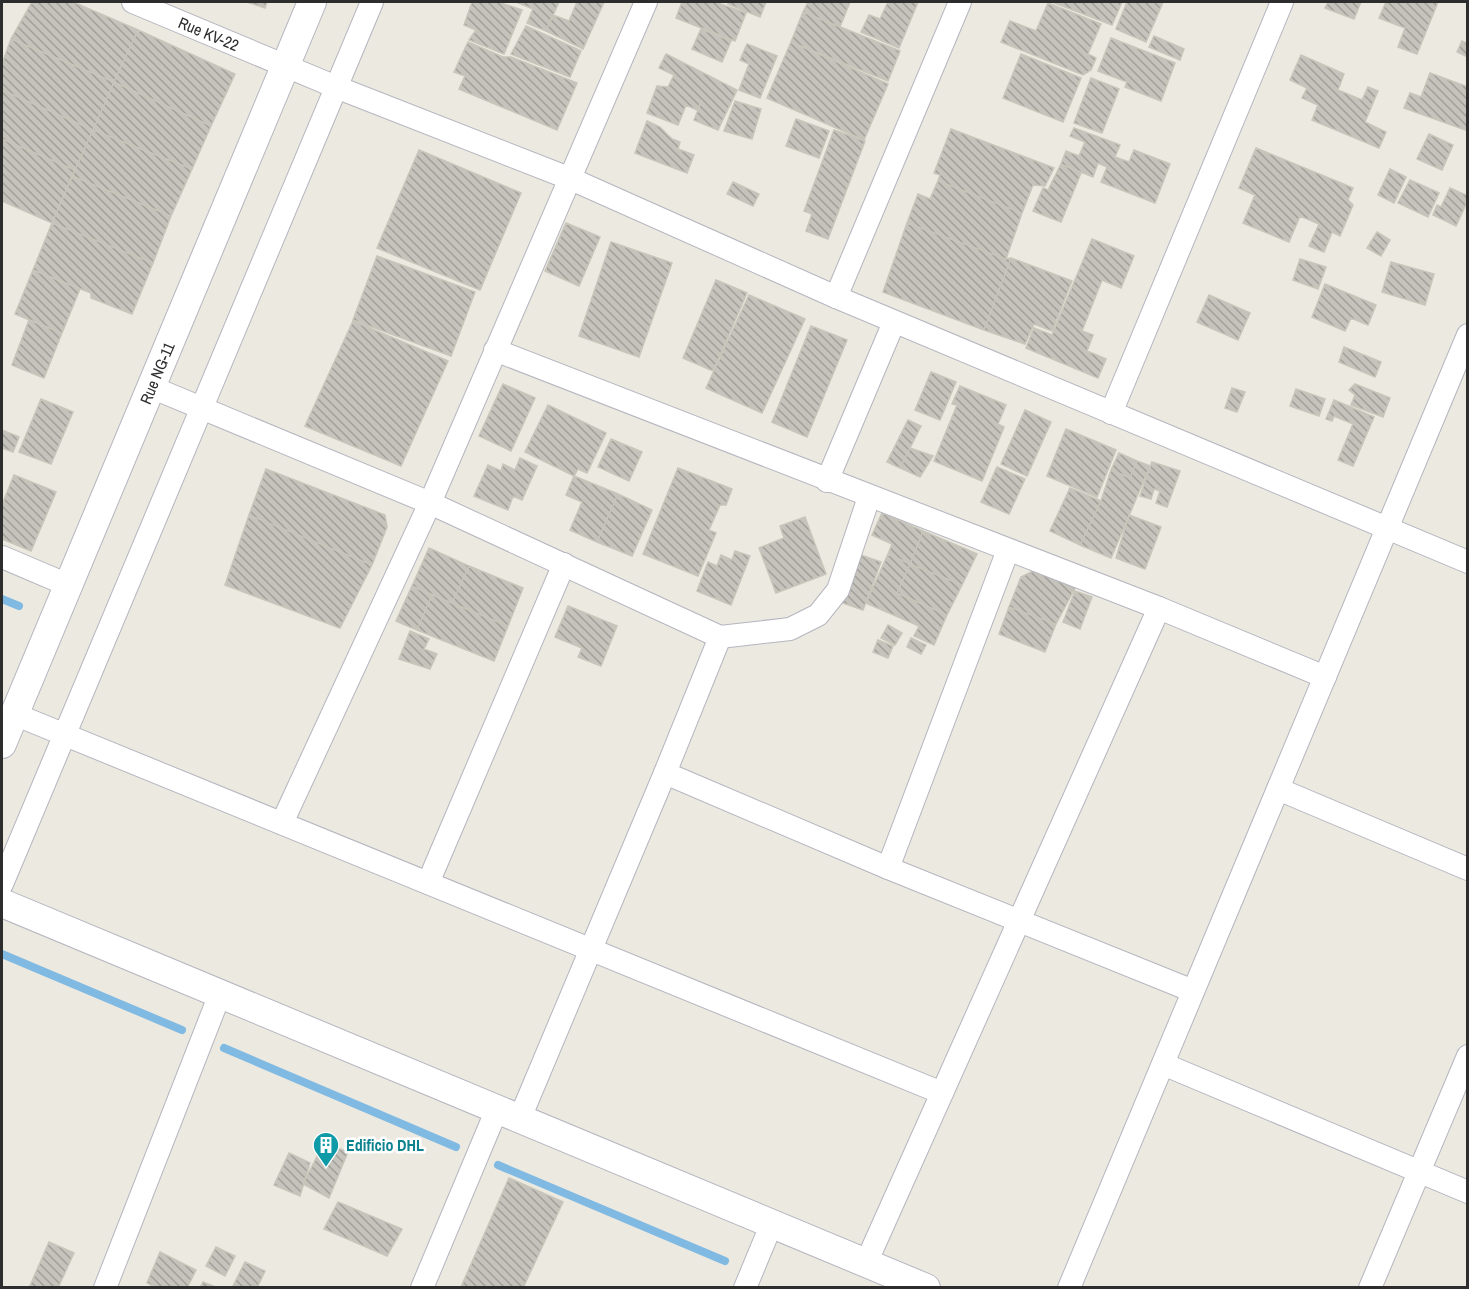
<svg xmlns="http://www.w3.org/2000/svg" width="1469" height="1289" font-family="'Archivo Narrow',sans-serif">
	<defs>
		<pattern id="building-back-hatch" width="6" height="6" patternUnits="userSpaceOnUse" patternTransform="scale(1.5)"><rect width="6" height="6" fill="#c5c3bc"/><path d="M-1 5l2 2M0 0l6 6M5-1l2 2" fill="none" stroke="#a09f99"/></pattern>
	</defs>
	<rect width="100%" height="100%" fill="#ece9e1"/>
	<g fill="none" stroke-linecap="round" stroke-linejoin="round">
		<path stroke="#80bae2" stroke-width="8" d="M2 599 19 606
			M2 954 182 1030
			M224 1048 456 1147
			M498 1165 725 1261"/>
	</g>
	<path fill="url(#building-back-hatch)" stroke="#c8c5ba" stroke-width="1.5" d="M32 2H73L138 30 114 82 11 39Z
		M247 2H267L265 8Z
		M472 2H498L522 10 504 54 469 40 476 30 464 25Z
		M516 2H559L546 31 527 23 533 9Z
		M577 2H604L583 49 546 31 553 15 569 21Z
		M682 2H715L746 13 735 41 676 18Z
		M729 2H766L760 17 728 4Z
		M808 2H850L840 27 803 12Z
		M888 2H918L899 48 861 32 869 15 880 19Z
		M1052 2H1122L1112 25Z
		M1127 2H1163L1146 42 1116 29Z
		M1328 2H1361L1354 19 1325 8Z
		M1386 2H1438L1417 54 1398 47 1405 28 1379 18Z
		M1048 3 1101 24 1088 54 1096 58 1091 70 1083 75 1001 42 1010 21 1036 31Z
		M803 12 900 51 888 81 791 42Z
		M526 26 581 51 570 77 511 54Z
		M701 29 731 41 722 62 692 49Z
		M138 30 235 74 211 126 114 82Z
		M1154 36 1184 49 1180 60 1149 47Z
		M1111 38 1175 63 1161 101 1125 87 1127 82 1098 71Z
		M11 39 114 82 93 130 2 90V64Z
		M1462 41 1468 44V57L1457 52Z
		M468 42 503 57H511L577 83 557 130 459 89 465 76 454 72Z
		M791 42 888 84 864 140 767 98Z
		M747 44 777 56 760 98 739 90 749 64 740 60Z
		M666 54 737 90 718 130 694 120 702 100 697 110 686 105 678 125 647 113 657 86 668 87 674 75 659 68Z
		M1021 54 1081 78 1063 122 1003 98Z
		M1301 55 1344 74 1338 90 1362 100 1368 87 1378 91 1365 122 1386 132 1379 148 1312 120 1318 105 1302 98 1307 88 1290 80Z
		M1430 73 1468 87 1466 96H1468V131L1404 108 1410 93 1421 97Z
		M1091 78 1119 89 1102 133 1074 123Z
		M114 82 211 126 192 169 93 130Z
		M2 90 93 130 75 170 2 139Z
		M735 101 761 109 752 139 724 131Z
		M796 119 829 131 819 158 786 146Z
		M647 121 660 127 672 139 680 142 678 149 694 155 687 173 635 153Z
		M1074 128 1120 145 1115 157 1129 162 1134 150 1170 164 1155 203 1101 182 1107 167 1098 163 1093 177 1061 164 1066 151 1079 156 1085 142 1070 136Z
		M951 129 1054 168 1045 186 1033 185 1022 213 938 181 940 175 934 173Z
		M93 130 192 169 171 216 72 176Z
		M834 130 865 141 828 239 806 231 812 214 804 211Z
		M1429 134 1453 145 1442 170 1417 159Z
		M2 139 75 170 52 223 2 201Z
		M1256 148 1353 188 1348 200 1353 205 1340 236 1332 232 1324 252 1309 246 1319 224 1300 216 1289 242 1243 223 1255 195 1239 188Z
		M419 150 521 193 480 290 377 248Z
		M1061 164 1081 173 1061 222 1033 211 1043 188 1048 190Z
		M1390 169 1406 177 1394 203 1378 195Z
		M72 176 171 216 153 263 52 223Z
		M1410 180 1439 193 1428 217 1398 203Z
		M938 181 1022 213 1006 259 907 223 918 194 930 199Z
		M733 182 759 194 753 206 727 194Z
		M1450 188 1468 196V200L1456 226 1433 215 1437 205 1441 207Z
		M52 223 153 263 132 314 91 298V293L33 270Z
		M566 223 600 237 579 286 545 271Z
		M907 223 1006 259 1011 258 984 330 883 292Z
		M1377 232 1390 240 1381 256 1367 248Z
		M1092 239 1134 256 1121 288 1102 280 1082 331 1093 335 1087 351 1106 359 1098 378 1026 348 1034 328 1052 335Z
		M611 242 672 263 639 357 579 336Z
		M377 256 475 292 451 356 353 320Z
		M1011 258 1072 281 1052 331 1034 324 1025 344 984 330Z
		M1300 259 1326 267 1318 289 1293 280Z
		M1391 262 1434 274 1425 305 1382 292Z
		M33 270 80 289 62 333 15 314Z
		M716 280 747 293 713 371 683 358Z
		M1325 284 1376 305 1368 325 1351 318 1345 331 1312 317Z
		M749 295 805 319 762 413 706 388Z
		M1209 295 1250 313 1238 340 1197 322Z
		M29 320 62 333 44 378 12 365Z
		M353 321 448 361 401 466 305 426Z
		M811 326 847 340 807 437 772 422Z
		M1344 347 1381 362 1375 377 1339 362Z
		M931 372 956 382 940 420 915 410Z
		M503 384 535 398 511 451 479 436Z
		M1355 384 1390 398 1383 417 1351 405 1355 395 1349 390Z
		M960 386 1006 405 998 424 1004 427 982 481 934 461 957 405 952 404Z
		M1232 388 1245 392 1237 412 1225 408Z
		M1296 389 1325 399 1319 416 1290 406Z
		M41 399 73 412 51 464 19 452Z
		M1334 400 1374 417 1353 466 1338 460 1353 424 1334 416 1332 421 1326 419Z
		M548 405 606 433 587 473 578 469 574 476 525 452Z
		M1025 410 1051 422 1027 476 1001 464Z
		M908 420 921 426 900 468 887 462Z
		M1066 429 1116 450 1097 497 1047 476Z
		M2 430 19 437 13 452 2 448Z
		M611 439 642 452 629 481 598 467Z
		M910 448 933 456 920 477 900 468Z
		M1119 453 1137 461 1130 478 1111 470Z
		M520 458 537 466 522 500 513 496 508 510 474 496 488 465 501 471 503 464 515 470Z
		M1137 461 1150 466 1111 558 1080 545 1101 501 1111 470 1130 478Z
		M1152 462 1180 471 1167 507 1156 503 1160 491 1154 489 1151 499 1140 496Z
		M997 467 1025 479 1009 514 981 502Z
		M678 468 732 489 726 505H720L709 530 716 533 698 576 643 554Z
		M266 469 385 515 387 527 372 565 249 515Z
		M14 475 56 492 31 551 2 539V505Z
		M574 476 618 494 597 542 570 530 582 502 566 495Z
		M1070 488 1101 501 1080 545 1050 531Z
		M618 494 652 510 632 556 597 542Z
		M882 513 923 531 910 564 888 554 892 544 872 535Z
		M249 515 372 565 340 628 225 585Z
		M1129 515 1161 527 1145 569 1116 558Z
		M805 517 826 574 776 593 759 548 784 538 780 526Z
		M923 531 977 554 962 585 910 564Z
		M429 548 469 566 452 603 412 586Z
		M735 551 750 556 731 605 697 591 708 562 717 566 721 555 732 560Z
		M858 554 881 562 863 610 843 603 855 571Z
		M888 554 910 564 897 593 947 615 934 645 914 636 919 626 866 603Z
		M910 564 962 585 947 615 897 593Z
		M469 566 523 588 508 626 452 603Z
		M1033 571 1075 588 1056 624 1009 607 1021 577Z
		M412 586 432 595 417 630 396 621Z
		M1075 591 1092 597 1080 629 1063 622Z
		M432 595 508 626 494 661 417 630Z
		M568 606 617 626 601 666 578 657 582 648 555 637Z
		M1009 607 1056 624 1045 652 999 634Z
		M888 625 902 633 895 645 881 638Z
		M410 631 429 639 424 649 437 654 430 669 399 659Z
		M911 638 926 645 921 654 907 647Z
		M878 640 893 646 888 658 873 652Z
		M324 1143 348 1152 329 1198 303 1184Z
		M289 1153 310 1163 300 1196 274 1185Z
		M509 1178 563 1202 523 1288H463L461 1287Z
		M338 1202 402 1229 387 1256 324 1229Z
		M49 1242 74 1253 58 1288H29Z
		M216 1247 235 1256 225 1276 206 1266Z
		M160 1252 196 1270 187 1288H157L147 1283Z
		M245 1262 265 1271 257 1288H232Z
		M203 1282 218 1288H200Z"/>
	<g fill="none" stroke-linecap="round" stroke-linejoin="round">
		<g stroke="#b4b5bf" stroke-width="24">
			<g id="minor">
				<path id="s1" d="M133 2 336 87 571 179 836 297 1468 562"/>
				<path d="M836 297 960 2"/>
				<path d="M495 350 1159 608 1325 677"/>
				<path d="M151 387 430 503 720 637 790 629 818 615 838 590 869 497"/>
				<path d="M1111 413 1282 2"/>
				<path d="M827 481 894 322"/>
				<path d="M2 557 68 585"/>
				<path d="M14 714 942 1093"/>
				<path d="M665 773 888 868 1193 991"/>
				<path d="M1278 789 1468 869"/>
				<path d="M282 823 430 503 646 2"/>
				<path d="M888 868 1008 550"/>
				<path d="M428 883 564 564"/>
				<path d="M2 884 372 2"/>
				<path d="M1163 1064 1468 1192"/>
				<path d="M520 1118 665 773 720 637"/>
				<path d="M866 1263 1159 608"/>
				<path d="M105 1288 220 994"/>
				<path d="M422 1288 497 1109"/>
				<path d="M745 1288 772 1223"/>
				<path d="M1069 1288 1468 335"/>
				<path d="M1370 1288 1468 1056"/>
			</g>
		</g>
		<g stroke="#b4b5bf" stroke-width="30">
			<g id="tertiary">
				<path id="s2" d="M2 744 312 2"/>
				<path d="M2 903 926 1288"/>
			</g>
		</g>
		<use href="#minor" stroke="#fff" stroke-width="22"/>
		<use href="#tertiary" stroke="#fff" stroke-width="28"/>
	</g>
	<defs>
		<g id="building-pin" transform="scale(1.35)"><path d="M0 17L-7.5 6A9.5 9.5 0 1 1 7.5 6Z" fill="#0f9aa8" stroke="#fff"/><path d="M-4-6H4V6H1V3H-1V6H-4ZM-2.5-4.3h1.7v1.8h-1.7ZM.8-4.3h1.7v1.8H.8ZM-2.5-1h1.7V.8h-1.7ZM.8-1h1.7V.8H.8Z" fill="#fff"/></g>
	</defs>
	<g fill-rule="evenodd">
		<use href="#building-pin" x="326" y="1145"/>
	</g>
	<g text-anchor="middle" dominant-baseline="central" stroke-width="5" stroke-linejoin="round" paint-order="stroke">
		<g font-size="16" fill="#2d2d2d" stroke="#fff">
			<text stroke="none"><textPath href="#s1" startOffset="82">Rue KV-22</textPath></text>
			<text stroke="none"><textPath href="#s2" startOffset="402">Rue NG-11</textPath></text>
		</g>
		<g font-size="16" font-weight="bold" fill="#0d838f" stroke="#fff" text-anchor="start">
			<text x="346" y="1145">Edificio DHL</text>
		</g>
	</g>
	<rect width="1469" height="1289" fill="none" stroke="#2d2d2d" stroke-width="6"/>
</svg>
